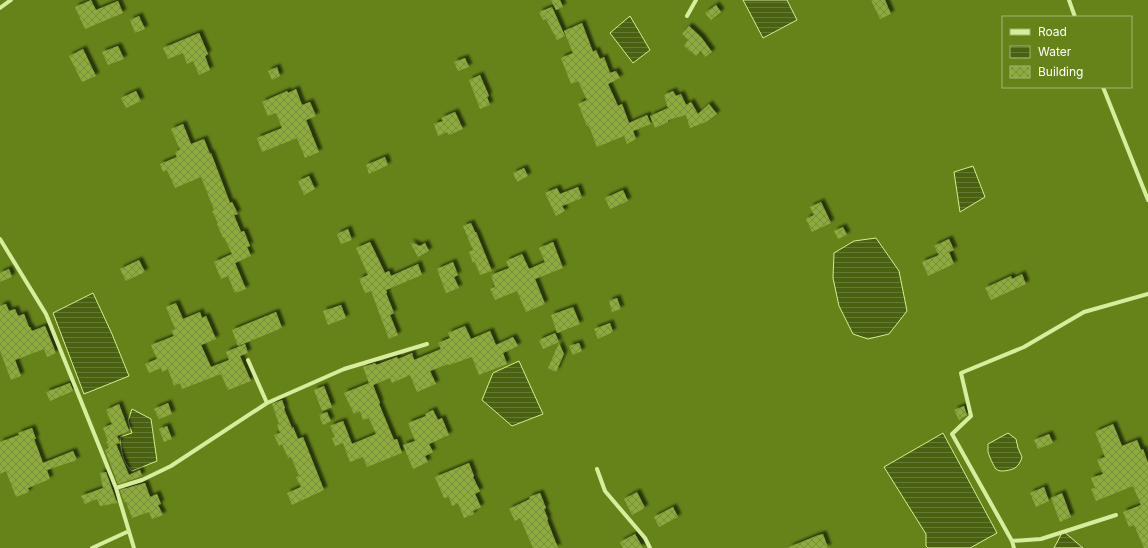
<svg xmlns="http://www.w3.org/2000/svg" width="1148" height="548" font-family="Inter,sans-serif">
	<defs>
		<pattern id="water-rules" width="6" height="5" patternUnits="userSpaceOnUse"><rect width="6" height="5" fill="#496110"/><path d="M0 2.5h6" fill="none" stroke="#647934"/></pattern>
		<pattern id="building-cross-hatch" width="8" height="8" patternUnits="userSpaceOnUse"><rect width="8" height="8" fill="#8dab3d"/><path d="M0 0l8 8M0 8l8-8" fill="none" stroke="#7a8e42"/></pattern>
		<filter id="shadow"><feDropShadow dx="3.5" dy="-3.5" stdDeviation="1" flood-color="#0009"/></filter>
	</defs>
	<rect width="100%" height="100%" fill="#658319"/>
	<path fill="url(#water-rules)" stroke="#d6ee90" d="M743 0H787L797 20 763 38Z
		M630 16 650 50 633 63 610 33Z
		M973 166 985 197 960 212 954 172Z
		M876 238 899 271 907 311 889 334 868 339 853 334 839 306 833 278 834 253 854 241Z
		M93 293 112 334 129 376 84 394 53 313Z
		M519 361 543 414 512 426 482 400 493 373Z
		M132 409 151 419 157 461 132 471C122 462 121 450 120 437L132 433 128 421Z
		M943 433 997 533 970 548H928L926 546V534L884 467Z
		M1008 433 1016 439 1018 448 1022 457C1021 461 1019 465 1015 468 1011 470 1000 473 996 469 994 467 988 454 988 451 988 450 988 445 988 444Z
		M1063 531 1083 548H1054Z"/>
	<path fill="url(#building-cross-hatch)" filter="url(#shadow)" d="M91 0 96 10 118 1 123 13 85 29 75 7Z
		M551 0H560L563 7 556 10Z
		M871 0H885L891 14 880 19Z
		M716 5 721 12 711 20 705 13Z
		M552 7 565 36 557 40 546 19 543 20 539 12Z
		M139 16 145 29 135 33 130 20Z
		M582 23 593 52 596 50 600 59 604 57 610 73 616 71 620 78 608 84 618 106 622 104 629 123 647 115 651 124 633 131 636 139 627 144 624 136 597 147 589 126H587L578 104 587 100 578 81 571 84 561 58 573 53 564 31Z
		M689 26 701 37 712 52 705 57 701 51 696 56 684 46 688 40 682 34Z
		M199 33 208 54 205 56 210 70 199 75 193 61 187 64 183 53 168 59 163 48Z
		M118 46 124 59 108 65 102 52Z
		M83 49 96 76 82 82 69 56Z
		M465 58 469 67 458 71 454 62Z
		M277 67 280 76 272 80 268 71Z
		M480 75 489 96 487 97 490 105 480 109 469 80Z
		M296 89 302 105 310 102 316 116 306 120 319 152 305 158 297 138 262 152 257 138 282 128 276 113 268 116 262 102 287 91 288 93Z
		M136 91 141 101 126 108 121 98Z
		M673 91 676 96 681 94 686 105 691 102 698 114 709 104 717 114 706 122 690 128 686 115 668 120V122L655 128 650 116 668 108 664 95Z
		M455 112 463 129 449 135 447 132 438 136 434 124 443 121 441 118Z
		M183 124 191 144 204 139 210 154 211 153 230 203 232 202 238 214 234 215 241 232 244 231 250 246 247 247 251 256 235 263 246 289 235 293 228 276 221 279 214 262 232 254 224 237 223 238 217 224 218 223 212 211 214 210 201 177 175 188 167 170 163 172 160 164 177 157 175 152 180 150 171 129Z
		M385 157 388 165 369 174 366 165Z
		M524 168 528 176 517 182 513 173Z
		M309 176 315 189 304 195 298 181Z
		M578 187 582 198 562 206 565 211 556 216 545 193 557 188 560 194Z
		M623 190 628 201 610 209 605 198Z
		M821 202 831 223 812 232 806 219 814 215 810 207Z
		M471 223 475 232H476L492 271 480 275 475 262 473 263 469 252 473 250 463 226Z
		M843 227 847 235 838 239 834 231Z
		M348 229 352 240 341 244 337 234Z
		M949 239 954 250 949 252 954 264 928 276 922 262 939 255 934 246Z
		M370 242 385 273 389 271 391 276 418 264 422 275 386 290 387 293H386L394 313 390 315 398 335 389 339 371 291 365 293 359 279 368 275 356 248Z
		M410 242 420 246 425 243 429 251 418 257Z
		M553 242 563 268 535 279 545 304 526 312 517 291 495 300 490 289 495 287 491 275 509 268 506 261 522 254 529 269 545 262 539 248Z
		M139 260 145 272 126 281 120 269Z
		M453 262 458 275 454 277 459 288 446 293 437 269Z
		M9 269 12 277 0 282V273Z
		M1022 274 1026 284 991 300 985 288 1011 276 1012 279Z
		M617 298 621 309 612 312 609 301Z
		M176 303 183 319 200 312 202 318 206 316 216 339 201 345 211 367 229 360 226 352 245 344 248 353 240 356 251 381 228 390 221 374 182 389 180 383 174 386 168 369 162 372 161 368 149 373 145 364 157 359 151 345 174 336 171 331 175 329 166 307Z
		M6 304 9 311 15 309 18 316 24 314 29 327H30L32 331 45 326 56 353 47 357 44 349 15 360 21 376 11 380 0 351V306Z
		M341 305 346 318 328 325 323 311Z
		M573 307 580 324 557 333 551 315Z
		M276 312 282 328 238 346 232 330Z
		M610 323 613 332 598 339 594 329Z
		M465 326 471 339 490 331 496 345 513 337 518 346 503 353 507 364 479 375 472 357 449 365 448 364 430 371 436 384 417 392 410 375 392 383 390 378 373 385 380 403 379 404 394 440 397 439 402 453 367 467 363 457 350 462 343 443 335 446 332 438 335 437 330 426 343 421 352 444 376 434 369 418 363 420 360 411 354 414 344 393 369 383 363 367 375 363 376 365 397 357 398 359 412 353 414 360 441 349 438 343 450 338 448 333Z
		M555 333 559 342 543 349 539 340Z
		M559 343 564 354 556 372 548 368Z
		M579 343 582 351 573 355 569 346Z
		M70 383 73 391 50 401 46 392Z
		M324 386 332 407 322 411 314 390Z
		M282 400 285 408 284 409 292 428 293 427 298 439 303 437 324 490 292 505 287 493 301 487 296 477 299 476 291 457 288 458 282 444 279 446 274 435 280 433 277 425 279 424 272 404Z
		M168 403 172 414 159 419 154 409Z
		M119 404 129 431 117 436 120 443 116 444 129 475 140 470 142 476 118 484 105 450 109 448 106 442 108 441 103 428 112 424 106 410Z
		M964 406 967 415 959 420 954 410Z
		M433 410 438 420 442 418 449 435 429 444 433 452 425 456 428 462 413 469 403 445 415 441 408 423 426 416 425 414Z
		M327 412 331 421 323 425 319 415Z
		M1113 424 1122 446 1137 440 1141 450 1143 449 1148 463V548H1144L1134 525 1129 527 1123 512 1141 505 1133 486 1096 501 1091 489 1095 488 1091 478 1103 474 1097 460 1105 457 1095 432Z
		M167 426 172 439 164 442 159 429Z
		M32 428 36 439H34L43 463 73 451 77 460 47 470 50 479 28 488 29 492 16 497 6 471 0 474V442L19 435 18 433Z
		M1049 434 1053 443 1038 449 1034 440Z
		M469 463 474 476 473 477 480 491 475 494 481 507 473 511 474 514 464 518 458 503 452 506 449 497 444 498 435 477Z
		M106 472 117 503 100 506 97 499 85 504 81 496 103 488 100 473Z
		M145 483 150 497 157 494 161 504 158 505 163 515 152 519 149 512 132 518 126 502H124L120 490Z
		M1044 487 1049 501 1036 507 1030 493Z
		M637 492 645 508 632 515 624 499Z
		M540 493 546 508 544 509 548 519 547 520 558 548H533L520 518 515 521 509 509 530 499 529 497Z
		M1062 493 1071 517 1060 522 1051 498Z
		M673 507 678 517 659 527 654 517Z
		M635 534 643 548H623L620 542Z
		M823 534 828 548H787L816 536Z"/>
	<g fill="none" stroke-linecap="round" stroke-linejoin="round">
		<path stroke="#d7ec9d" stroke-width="4" d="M1069 0 1075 17
			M0 8 11 0
			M687 16 696 0
			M1103 87 1148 200
			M0 239 46 314 116 488 134 548
			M248 360 267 403
			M597 469 605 491 645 538 650 548
			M116 488 142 480 171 466 267 403 344 369 427 344
			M1012 541 1041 539 1116 515
			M92 548 129 531
			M1014 548 1012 541 952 434 971 416 961 373 1024 347 1084 312 1148 294"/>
	</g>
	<rect x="1002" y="16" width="130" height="72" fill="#658319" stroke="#a3b575"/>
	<rect x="1010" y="29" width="20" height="6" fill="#d7ec9d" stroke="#a3b575"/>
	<text x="1038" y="36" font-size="12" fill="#ffffff">Road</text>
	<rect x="1010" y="46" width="20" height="12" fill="url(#water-rules)" stroke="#a3b575"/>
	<text x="1038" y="56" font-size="12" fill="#ffffff">Water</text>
	<rect x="1010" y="66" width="20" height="12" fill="url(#building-cross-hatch)" stroke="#a3b575"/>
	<text x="1038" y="76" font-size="12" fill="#ffffff">Building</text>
</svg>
